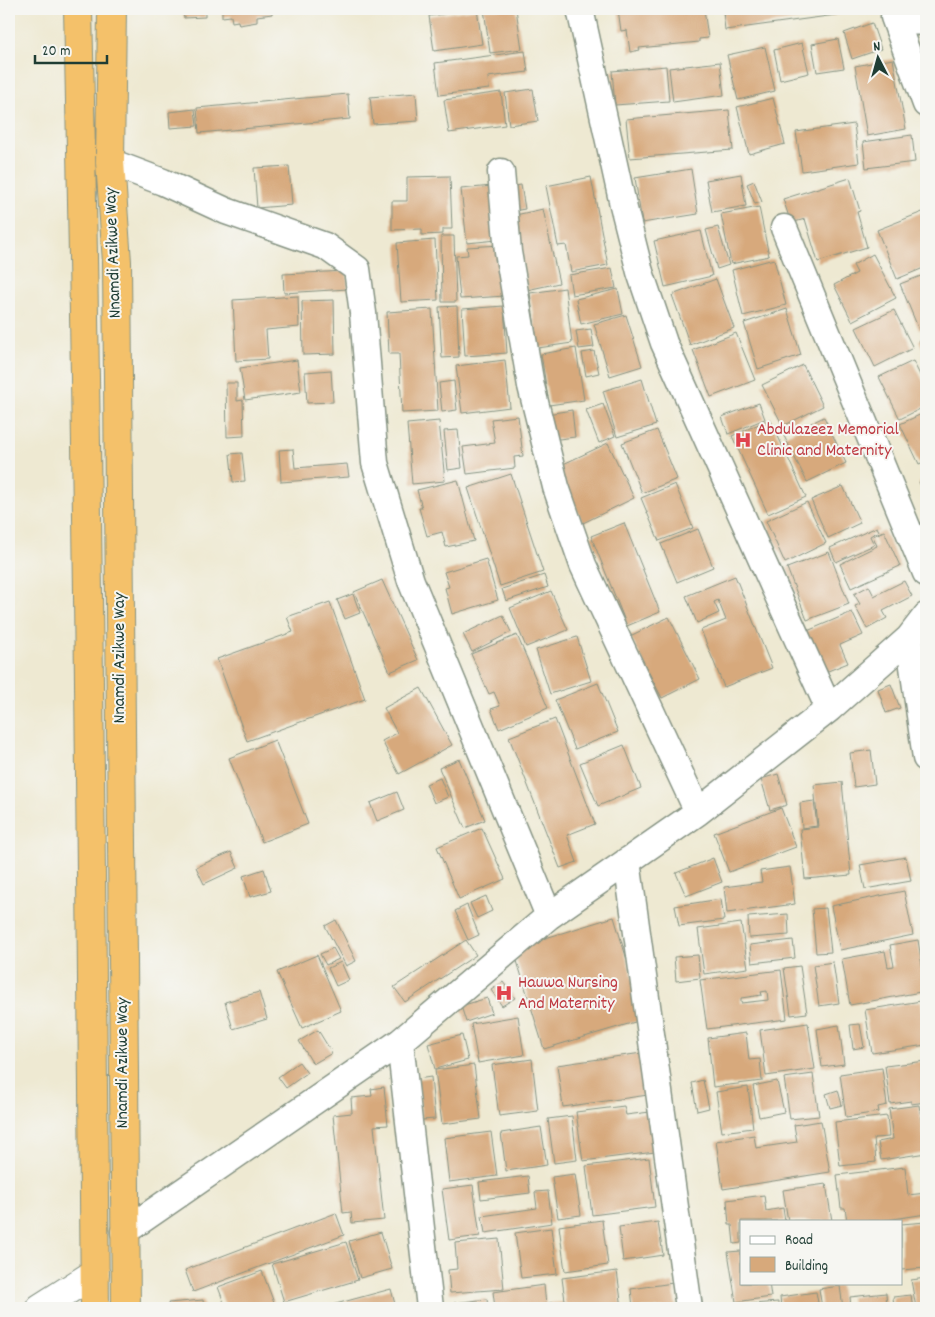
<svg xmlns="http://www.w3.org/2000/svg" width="935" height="1317" font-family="Dekko,sans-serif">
	<rect width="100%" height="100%" fill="#f6f6f2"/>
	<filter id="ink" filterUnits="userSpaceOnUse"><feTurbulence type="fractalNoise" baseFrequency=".02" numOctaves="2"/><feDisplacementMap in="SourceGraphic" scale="10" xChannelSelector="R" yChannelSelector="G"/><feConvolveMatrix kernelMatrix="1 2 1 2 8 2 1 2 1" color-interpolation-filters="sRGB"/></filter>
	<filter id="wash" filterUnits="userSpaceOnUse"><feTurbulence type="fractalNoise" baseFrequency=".0096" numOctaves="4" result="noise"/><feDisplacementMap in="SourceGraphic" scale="20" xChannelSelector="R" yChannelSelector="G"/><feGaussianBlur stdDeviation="1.12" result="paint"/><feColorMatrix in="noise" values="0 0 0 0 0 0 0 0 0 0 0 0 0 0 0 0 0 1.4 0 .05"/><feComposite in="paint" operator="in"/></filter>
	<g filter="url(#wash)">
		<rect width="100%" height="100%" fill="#eee9d2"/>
		<g id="blocks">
			<path fill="#d7a97b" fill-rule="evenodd" d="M178 9H205V17L184 18 183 13 178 14Z
				M222 9H272V14L257 16V22L239 25 238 21 232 22 231 16 222 17Z
				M477 9 482 44 434 51 429 16Z
				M484 9H516L522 49 490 53Z
				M618 9H704L708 38 699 39V42L639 48 640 50 630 52 627 30 621 31Z
				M743 9H842L843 14 725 30 723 11Z
				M872 23 881 49 852 59 844 33Z
				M838 39 844 68 817 72 812 44Z
				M802 43 809 73 780 80 774 50Z
				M765 47 775 91 738 100 727 55Z
				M525 51 528 72 488 77 489 89 439 95 435 63Z
				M893 59 906 129 867 136 855 66Z
				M720 62 724 95 673 102 669 68Z
				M666 66 669 101 615 105 612 71Z
				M533 89 538 121 509 125 505 93Z
				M501 92 505 125 449 133 444 100Z
				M416 93 418 121 373 124 370 97Z
				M348 94 350 119 199 133 197 108Z
				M773 98 785 144 749 154 737 107Z
				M195 109 197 126 170 128 169 112Z
				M729 110 733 150 630 158 626 119Z
				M854 124 859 163 802 171 796 132Z
				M912 135 915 162 866 168 863 142Z
				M289 166 292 205 257 208 254 168Z
				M691 169 698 214 642 223 635 178Z
				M741 174 746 206 712 212 706 180Z
				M450 176 452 229H443V234L422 235V229L392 230V201H407V177Z
				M591 177 608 265 571 272 566 245 558 246 546 186Z
				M850 178 860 211 857 212 867 247 818 262 805 219 791 223 783 199Z
				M754 181 762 202 755 204 747 184Z
				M521 185 525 209 513 211 509 187Z
				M492 186 497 240 467 243 461 189Z
				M759 207 769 256 731 264 721 214Z
				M543 209 559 283 527 290 511 216Z
				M925 211 926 267 897 279 877 230Z
				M718 227 729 265 717 269 706 230Z
				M701 231 712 276 665 287 654 241Z
				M441 236H454L456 302H442Z
				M435 240 438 300 401 302 397 243Z
				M501 245 505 296 460 299 456 256 468 255 467 247Z
				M873 254 896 298 852 321 834 285 857 273 853 265Z
				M774 259 786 305 743 316 732 270Z
				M612 268 616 288 572 295 569 275Z
				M347 271 348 289 284 293 283 274Z
				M926 274V327L919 330 900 284Z
				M716 279 734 328 690 345 672 295Z
				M565 288 572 343 538 348 530 293Z
				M618 289 623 314 581 324 576 299Z
				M298 296 299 327 266 330 268 359 236 361 233 300Z
				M334 300 335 354 303 355 302 301Z
				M457 306 459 357 442 358 439 307Z
				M504 306 507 353 465 356 462 309Z
				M432 309 438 411 402 413 399 354H389L387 312Z
				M787 309 801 355 758 369 744 323Z
				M894 310 913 348 875 367 856 328Z
				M626 315 642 366 610 376 594 324Z
				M591 329 594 347 579 349 576 331Z
				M736 333 755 380 711 397 693 350Z
				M926 337V356L919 340Z
				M576 348 584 400 549 405 541 354Z
				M594 351 599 373 586 376 582 353Z
				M297 360 301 392 245 400 240 368Z
				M505 360 510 407 462 413 456 366Z
				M913 361 926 387V406L900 419 879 377Z
				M803 365 823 406 783 426 762 385Z
				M331 370 333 402 307 403 305 372Z
				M642 379 656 425 617 437 603 391Z
				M454 381 457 410 442 412 439 383Z
				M226 383H237V401L243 400 244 436 227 437Z
				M759 403 765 419 728 434 722 417Z
				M603 404 615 436 599 443 586 410Z
				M572 410 575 437 551 440 547 414Z
				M926 412V461L919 464 900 424Z
				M518 416 523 456 514 457 515 468 467 474 463 447 495 443 491 419Z
				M824 417 846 463 807 482 784 436Z
				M770 419 806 497 768 514 732 436Z
				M439 421 445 481 412 484 407 424Z
				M458 430 462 468 448 470 444 431Z
				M657 430 677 479 642 493 622 443Z
				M608 443 634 498 583 523 557 467Z
				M293 449 295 468 347 464 349 477 281 482 279 450Z
				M242 453 245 481 233 482 230 454Z
				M511 474 543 572 500 586 468 488Z
				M926 479V499L919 482Z
				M458 480 474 541 446 547 442 532 427 536 419 508H422L417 490Z
				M675 484 693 528 659 541 641 498Z
				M843 486 860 523 828 538 811 500Z
				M807 502 826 543 785 563 766 521Z
				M624 523 660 612 627 626 591 536Z
				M877 527 879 531 870 536 874 545 836 562 830 548Z
				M698 529 713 567 677 582 661 544Z
				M884 531 900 566 851 588 840 564 877 546 873 536Z
				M829 552 849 604 807 620 787 568Z
				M486 559 498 600 452 614 445 588 449 587 444 572Z
				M544 575 548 587 506 601 502 589Z
				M735 576 772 668 724 687 701 630 726 620 718 600 714 602 719 613 697 623 686 596Z
				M382 580 418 660 390 672 354 592Z
				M904 581 912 596 883 611 887 618 867 629 855 606 860 604 854 594 869 586 874 596Z
				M551 591 568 630 526 647 510 608Z
				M353 594 360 613 345 619 337 600Z
				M330 602 365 699 247 741 217 659 293 632 287 617Z
				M852 612 863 635 840 645 848 663 823 673 805 632Z
				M503 615 511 632 472 652 463 634Z
				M669 617 700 679 662 698 630 636Z
				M517 635 548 708 499 729 491 709 500 706 494 692 489 694 471 654Z
				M577 637 591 681 550 694 536 650Z
				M598 683 618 732 575 749 555 700Z
				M891 684 900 708 886 713 878 689Z
				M421 688 452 745 399 774 382 741 397 733 384 708Z
				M555 719 595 824 567 835 577 862 560 868 509 737Z
				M275 740 308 824 262 842 229 758Z
				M624 745 641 788 598 806 580 763Z
				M871 750 875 784 854 787 850 753Z
				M459 759 485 820 465 828 439 768Z
				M778 774 787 805 770 810 761 779Z
				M440 778 448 797 434 803 426 784Z
				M842 782 851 875 805 879 800 829 818 827 814 785Z
				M397 792 404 810 377 821 370 803Z
				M814 801 817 826 802 828 800 803Z
				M781 808 796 847 729 872 714 833Z
				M482 828 505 879 459 899 437 847Z
				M231 852 238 868 204 884 196 867Z
				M906 857 911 881 865 889 860 865Z
				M713 858 722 882 686 896 676 873Z
				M790 867 795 904 727 913 724 887 762 882 760 871Z
				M264 869 271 891 250 897 243 876Z
				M904 891 913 935 840 950 831 906Z
				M486 896 492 911 477 918 470 903Z
				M721 899 724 920 679 926 675 906Z
				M467 905 479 935 468 940 455 911Z
				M826 908 831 952 816 953 812 909Z
				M788 914 789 935 749 938 748 917Z
				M614 917 645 1019 544 1049 513 948Z
				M336 920 356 961 346 966 325 926Z
				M741 923 748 968 704 974 698 929Z
				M466 940 476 955 405 1002 394 987Z
				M793 940 795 958 752 963 750 945Z
				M918 940 926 991 850 1005 842 959 885 951 888 967 894 966 890 945Z
				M333 948 339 959 326 965 320 954Z
				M317 955 341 1011 302 1028 277 972Z
				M698 955 700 978 676 981 674 957Z
				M341 962 349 980 336 986 328 968Z
				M833 962 839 1003 819 1006 813 965Z
				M800 966 807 1013 791 1015 784 968Z
				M781 970 787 1019 707 1029 700 980ZM767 991 768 1000 741 1003V998L762 995 761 992Z
				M503 982 515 998 502 1006 491 990Z
				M259 992 267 1019 233 1029 225 1002Z
				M487 998 492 1013 466 1022 461 1006Z
				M921 1001 926 1045 872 1053 865 1010Z
				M518 1016 524 1055 478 1063 471 1024Z
				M808 1023 815 1069 766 1076 760 1030Z
				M860 1024 864 1047 853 1049 850 1025Z
				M839 1025 844 1064 822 1067 817 1029Z
				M318 1030 332 1053 313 1064 299 1041Z
				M746 1033 749 1060 760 1059 762 1081 713 1087 708 1038Z
				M462 1035 468 1060 435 1069 428 1044Z
				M642 1053 648 1095 563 1107 557 1065Z
				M532 1059 538 1111 499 1116 492 1065Z
				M926 1061V1102L911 1104V1101L890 1104 885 1066Z
				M299 1062 307 1073 286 1088 278 1077Z
				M474 1065 481 1119 442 1124 435 1070Z
				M882 1068 887 1105 878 1107 879 1112 846 1117 840 1074Z
				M813 1074 819 1116 790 1119 784 1078Z
				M431 1077 435 1119 422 1120 417 1079Z
				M703 1080 709 1108 697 1111 692 1083Z
				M777 1081 784 1112 759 1117 753 1086Z
				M384 1087 388 1125 374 1126 384 1220 352 1223 351 1212 343 1213 333 1115 352 1113 351 1098 372 1096 371 1089Z
				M748 1087 753 1128 722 1132 716 1092Z
				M838 1090 842 1105 830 1108 826 1094Z
				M919 1105 926 1153 881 1160 878 1142 893 1139 889 1109Z
				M624 1106 626 1115 650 1112 655 1152 583 1161 576 1112Z
				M572 1116 577 1160 554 1163 548 1119Z
				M887 1116 889 1137 874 1138 876 1162 840 1166 835 1122Z
				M821 1121 830 1172 723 1189 716 1141 754 1135 756 1148 797 1142 794 1125Z
				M541 1127 547 1165 506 1171 501 1133Z
				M491 1132 497 1176 449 1182 444 1138Z
				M649 1158 655 1207 592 1215 586 1166Z
				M905 1167 908 1195 926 1193V1214L880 1221H847L845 1208H841L837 1175Z
				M575 1174 581 1215 558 1218 552 1177Z
				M528 1176 530 1193 481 1199 479 1182Z
				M826 1184 832 1221H788L783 1190Z
				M473 1185 480 1236 449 1240 442 1189Z
				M548 1191 552 1223 485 1233 482 1216 537 1208 535 1192Z
				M764 1195 766 1211 783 1208 785 1221H741V1243L734 1244 732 1225H729L727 1200Z
				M336 1213 344 1235 193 1292 185 1270Z
				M602 1220 608 1265 565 1271 559 1226Z
				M658 1222 663 1255 623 1261 619 1227Z
				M926 1222V1268L901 1270V1224Z
				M551 1228 557 1274 521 1278 515 1233Z
				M381 1232 392 1269 360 1278 349 1241Z
				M499 1239 504 1289 450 1293 448 1270 457 1269 455 1243Z
				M346 1242 358 1280 284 1302 272 1264Z
				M741 1251V1283H769L771 1297 736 1302 728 1252Z
				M262 1271 276 1308H226L218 1287Z
				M617 1271 622 1308H566L562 1278Z
				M926 1278V1308H916L911 1280Z
				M673 1283 676 1308H633L631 1289Z
				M544 1285 546 1305 521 1308H495L493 1292Z
				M840 1286 843 1308H822L819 1289Z
				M391 1289 396 1308H321Z
				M816 1292 819 1308H781L780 1297Z
				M886 1293 887 1308H851L850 1297Z
				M911 1295 913 1308H894L893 1297Z
				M487 1299 488 1308H448L447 1306 454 1305V1303Z
				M203 1300 204 1308H169L168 1303Z
				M563 1302 564 1308H550L549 1303Z
				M778 1302V1308H740V1305Z"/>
		</g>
	</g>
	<g filter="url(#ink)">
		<use href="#blocks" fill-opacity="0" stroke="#869383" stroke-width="1"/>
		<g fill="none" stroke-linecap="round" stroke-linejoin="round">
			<g stroke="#869383" stroke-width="29">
				<path id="minor" d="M580 9 623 205 640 272 664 343 829 709
					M900 9 908 21 926 22
					M894 17 926 104
					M110 162 163 182 226 211 325 246 357 269 363 313 375 463 411 581 549 916
					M501 172 508 252 531 386 556 487 583 565 698 812
					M784 228 926 573
					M909 638 926 758
					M627 861 689 1308
					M400 1042 430 1308
					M124 1232 400 1042 549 916 698 812 829 709 909 638 926 616"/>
			</g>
			<g stroke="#869383" stroke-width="30">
				<path id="tertiary" d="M40 1308 95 1273"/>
			</g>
			<g stroke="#869383" stroke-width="30">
				<path id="trunk" d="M78 9C88 442 91 875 95 1308
					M112 9 110 162 117 262 126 1308"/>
			</g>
			<use href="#minor" stroke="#fff" stroke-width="26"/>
			<use href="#tertiary" stroke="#fff" stroke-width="28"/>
			<use href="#trunk" stroke="#f4c16a" stroke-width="28"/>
		</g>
	</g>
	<defs>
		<g id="hospital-bare" transform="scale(1.35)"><path d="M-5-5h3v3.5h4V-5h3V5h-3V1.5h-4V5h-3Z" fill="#e0444e" stroke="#f6f6f2" stroke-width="2.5" paint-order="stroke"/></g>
	</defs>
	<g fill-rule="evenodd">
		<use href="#hospital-bare" x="743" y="440"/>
		<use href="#hospital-bare" x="504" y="993"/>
	</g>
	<g text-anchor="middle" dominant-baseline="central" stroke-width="4" stroke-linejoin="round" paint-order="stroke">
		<g font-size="18" fill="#1f3d34" stroke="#f6f6f2">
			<text transform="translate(114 253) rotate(-92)">Nnamdi Azikwe Way</text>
			<text transform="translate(120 658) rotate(-90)">Nnamdi Azikwe Way</text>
			<text transform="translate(123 1063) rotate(-90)">Nnamdi Azikwe Way</text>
		</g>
		<g font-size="18" fill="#be3a42" stroke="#f6f6f2" text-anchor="start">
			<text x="757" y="430">Abdulazeez Memorial<tspan x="757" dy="21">Clinic and Maternity</tspan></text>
			<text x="518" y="983">Hauwa Nursing<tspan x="518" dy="21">And Maternity</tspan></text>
		</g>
	</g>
	<rect width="935" height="1317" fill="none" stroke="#f6f6f2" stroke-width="30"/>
	<rect x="740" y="1220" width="162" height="65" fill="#f6f6f2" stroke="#a0aca6"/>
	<rect x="750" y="1236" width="25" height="8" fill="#ffffff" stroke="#a0aca6"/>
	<text x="785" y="1244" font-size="15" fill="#1f3d34">Road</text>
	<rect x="750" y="1257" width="25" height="15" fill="#d7a97b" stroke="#a0aca6"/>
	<text x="785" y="1270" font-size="15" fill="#1f3d34">Building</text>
	<g transform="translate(878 58) rotate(354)" stroke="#f6f6f2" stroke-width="4" paint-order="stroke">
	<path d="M0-4L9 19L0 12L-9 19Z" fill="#1f3d34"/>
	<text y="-8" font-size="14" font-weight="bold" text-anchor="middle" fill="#1f3d34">N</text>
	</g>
	<path d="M35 55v8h72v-8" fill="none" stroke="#1f3d34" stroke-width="2.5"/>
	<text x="42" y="55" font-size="15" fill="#1f3d34" stroke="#f6f6f2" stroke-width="4" paint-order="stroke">20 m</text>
</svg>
